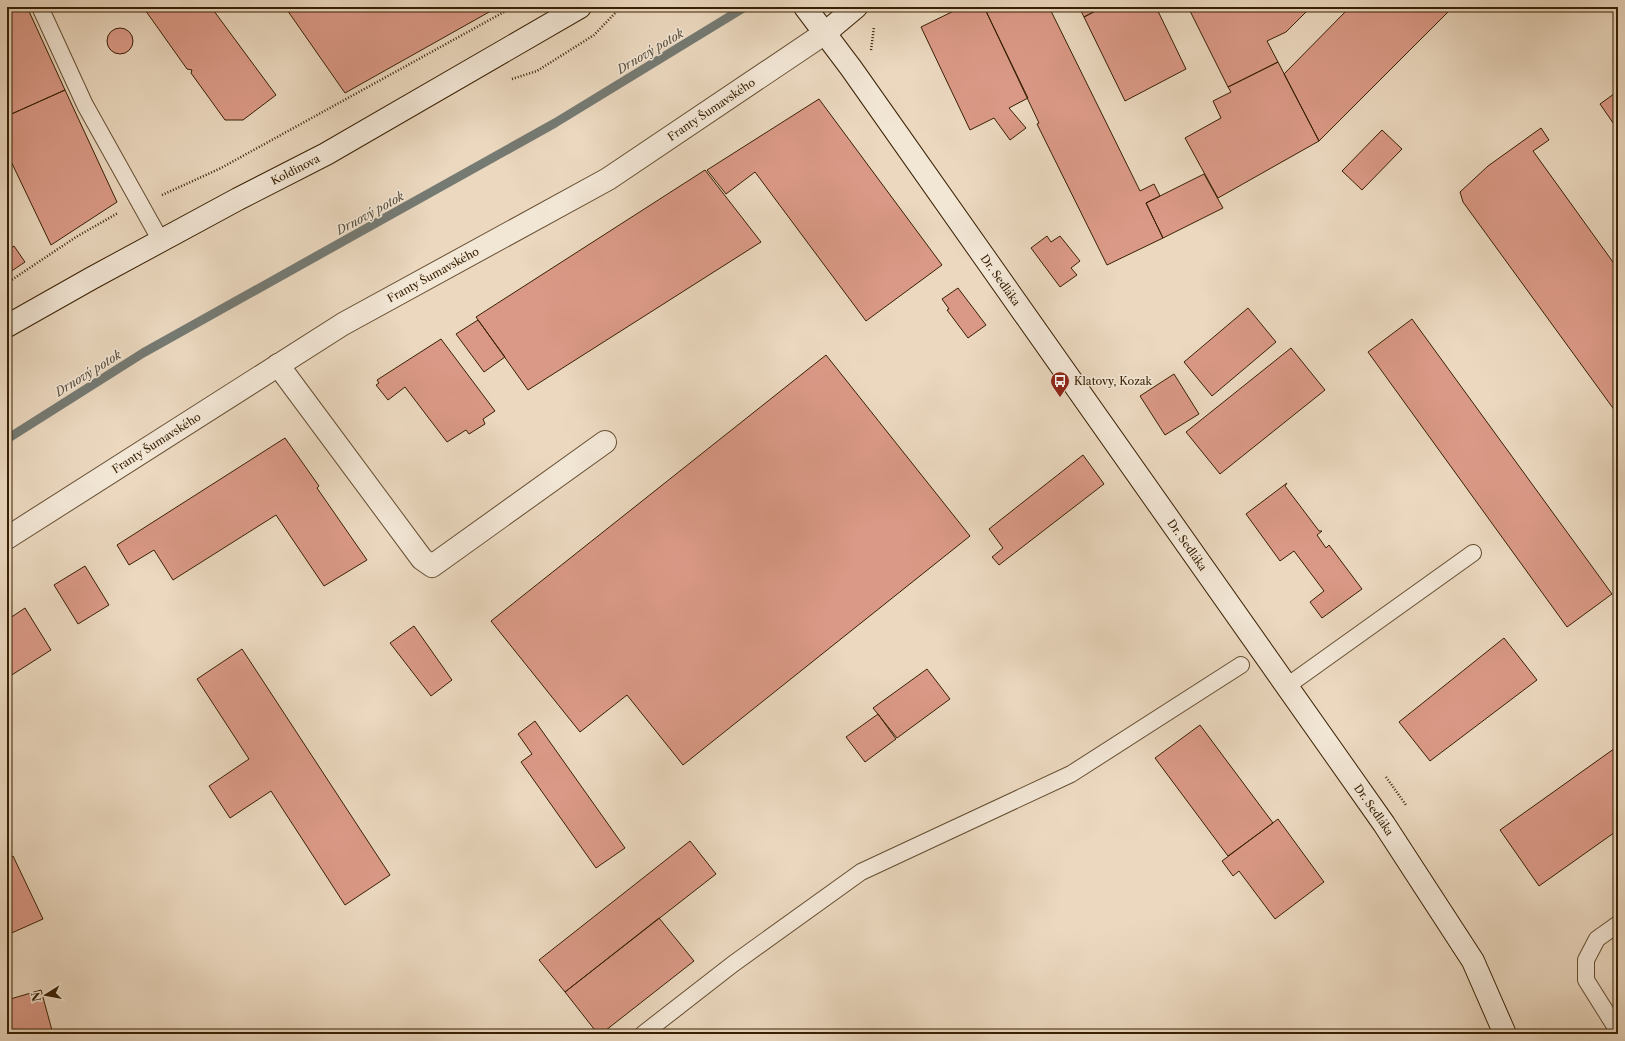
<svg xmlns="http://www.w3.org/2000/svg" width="1625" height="1041" font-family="'Libre Caslon Text',serif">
	<rect width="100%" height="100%" fill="#ebd8bf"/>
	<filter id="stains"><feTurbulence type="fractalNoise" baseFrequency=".005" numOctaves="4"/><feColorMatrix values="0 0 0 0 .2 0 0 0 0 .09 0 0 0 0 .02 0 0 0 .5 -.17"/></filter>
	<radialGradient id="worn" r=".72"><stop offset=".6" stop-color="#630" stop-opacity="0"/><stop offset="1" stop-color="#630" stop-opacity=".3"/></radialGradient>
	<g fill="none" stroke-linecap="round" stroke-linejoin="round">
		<path stroke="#757a73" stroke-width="9" d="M7 439 143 353 555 123 745 7"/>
	</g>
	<path fill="#da9986" stroke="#382003" d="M7 7H27L65 90 7 116Z
		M143 7H211L276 95 243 120H225L191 73 192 70 187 69Z
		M285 7H498L345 93Z
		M962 7H984L1028 98 1009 108 1026 128 1010 140 994 118 970 130 921 27Z
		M984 7H1049L1140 191 1154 184 1160 196 1146 203 1163 238 1107 265 1037 124 1039 123Z
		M1079 7H1103L1084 17Z
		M1103 7H1156L1186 69 1125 101 1084 17Z
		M1188 7H1311L1286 32 1267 41 1278 62 1228 87Z
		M1350 7H1453L1319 141 1284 74Z
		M107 41a13 13 0 1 1 26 0a13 13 0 1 1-26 0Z
		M1278 62 1319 141 1218 198 1185 138 1221 118 1213 101 1231 92 1228 87Z
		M65 90 117 202 51 245 7 153V116Z
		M1618 91V130L1600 104Z
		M819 99 942 265 866 321 755 172 726 194 707 170Z
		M1541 128 1549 140 1533 151 1618 269V415L1463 202 1460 192 1488 166Z
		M1382 130 1402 149 1362 190 1342 171Z
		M705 170 761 242 528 390 476 317Z
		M1204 174 1223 208 1163 238 1146 203Z
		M1047 236 1051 242 1060 236 1080 261 1071 268 1077 275 1060 287 1031 248Z
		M14 246 25 262 7 274V251Z
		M958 288 986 325 968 338 947 310 949 309 942 299Z
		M1248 308 1276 342 1212 396 1184 362Z
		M1412 319 1612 594 1567 627 1368 352Z
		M478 320 505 357 484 372 456 334Z
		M441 339 495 411 483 419 485 424 469 434 466 430 447 442 405 387 388 400 376 385 379 383 377 380Z
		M1291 348 1325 390 1220 474 1186 432Z
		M826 355 970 536 683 765 627 695 580 732 491 621Z
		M1174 374 1199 414 1165 435 1140 396Z
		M285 438 319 486 317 488 367 560 324 586 276 515 173 580 154 550 129 565 117 545Z
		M1083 455 1104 484 999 565 992 557 1003 548 989 529Z
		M1287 483 1285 486 1319 531H1322L1317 535 1326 548 1329 545 1362 589 1322 618 1310 602 1324 591 1294 551 1280 561 1246 514Z
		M85 566 109 605 78 624 54 585Z
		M25 608 51 650 7 678V620Z
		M414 626 452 680 431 696 390 643Z
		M1504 638 1537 680 1430 761 1399 722Z
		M242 649 390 875 345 905 271 791 230 818 209 786 249 759 197 679Z
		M927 669 950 699 897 738 873 708Z
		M878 714 896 739 865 762 846 737Z
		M535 721 625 848 596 868 521 762 532 754 518 734Z
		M1200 725 1273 823 1228 856 1155 758Z
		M1618 746V830L1539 886 1500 830Z
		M1278 819 1324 882 1275 919 1239 871 1233 876 1222 861Z
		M690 841 716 874 565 992 539 960Z
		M13 856 43 919 7 935V859Z
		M659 918 694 961 601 1034H598L565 992Z
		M41 990 53 1034H7V1000Z"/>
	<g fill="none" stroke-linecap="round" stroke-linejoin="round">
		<g stroke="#654e32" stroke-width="18">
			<path id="lane" d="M40 7 85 105 161 241
				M1287 686 1473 553
				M1618 924 1597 939 1586 960V980L1618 1031
				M643 1034 733 964 861 872 1071 774 1241 665"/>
		</g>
		<g stroke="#654e32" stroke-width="24">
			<g id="street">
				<path d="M278 365 422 559 432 566 605 442"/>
				<path id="s1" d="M7 538 343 324 608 179 825 33"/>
			</g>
		</g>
		<g stroke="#382003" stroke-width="24">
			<g id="secondary">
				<path id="s2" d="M805 7 851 68 1384 824 1473 961 1505 1034"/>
				<path d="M825 33 856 7"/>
				<path id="s3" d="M7 326 92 278 238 199 326 154 580 7"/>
			</g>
		</g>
		<path stroke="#382003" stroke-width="2.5" stroke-dasharray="1 2" stroke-linecap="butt" d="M871 50 874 27
			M512 79 537 71 594 35 621 7
			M162 195 221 168 513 7
			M7 283 76 237 118 213
			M1386 777 1406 805"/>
		<use href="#lane" stroke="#f2e6d5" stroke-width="16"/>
		<use href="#street" stroke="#f2e6d5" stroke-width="22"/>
		<use href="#secondary" stroke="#f2e6d5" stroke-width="22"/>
	</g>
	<defs>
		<g id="bus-pin" transform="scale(1)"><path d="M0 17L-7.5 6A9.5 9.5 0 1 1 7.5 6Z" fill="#8f2418" stroke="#f2e6d5"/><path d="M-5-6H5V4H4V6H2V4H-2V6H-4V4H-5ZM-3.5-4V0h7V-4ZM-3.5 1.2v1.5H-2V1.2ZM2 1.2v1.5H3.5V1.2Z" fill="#fff"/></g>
	</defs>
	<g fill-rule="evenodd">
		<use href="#bus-pin" x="1060" y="381"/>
	</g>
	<g text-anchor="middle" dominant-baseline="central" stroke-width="3" stroke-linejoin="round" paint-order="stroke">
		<g font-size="11" fill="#382003" stroke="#f2e6d5">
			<text stroke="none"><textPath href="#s1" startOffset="825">Franty Šumavského</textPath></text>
			<text stroke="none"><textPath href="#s3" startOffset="328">Koldinova</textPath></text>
			<text stroke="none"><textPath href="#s1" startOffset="501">Franty Šumavského</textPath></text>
			<text stroke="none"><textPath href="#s2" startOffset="336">Dr. Sedláka</textPath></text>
			<text stroke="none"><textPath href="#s1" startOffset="177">Franty Šumavského</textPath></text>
			<text stroke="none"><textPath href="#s2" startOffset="660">Dr. Sedláka</textPath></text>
			<text stroke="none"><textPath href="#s2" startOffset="984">Dr. Sedláka</textPath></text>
		</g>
		<g font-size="11" fill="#382003" stroke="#f2e6d5" text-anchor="start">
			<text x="1074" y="381">Klatovy, Kozak</text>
		</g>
		<g font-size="12" font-style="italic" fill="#574d3b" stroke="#f2e6d5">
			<text transform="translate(650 51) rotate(-31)">Drnový potok</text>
			<text transform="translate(370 213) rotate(-29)">Drnový potok</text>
			<text transform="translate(88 373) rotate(-32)">Drnový potok</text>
		</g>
	</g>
	<rect width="1625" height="1041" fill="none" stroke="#ebd8bf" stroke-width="24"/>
	<rect x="8" y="8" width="1609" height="1025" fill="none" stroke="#382003" stroke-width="2"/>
	<rect x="12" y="12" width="1601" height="1017" fill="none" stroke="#382003"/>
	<g transform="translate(46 995) rotate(259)" stroke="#f2e6d5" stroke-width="3" paint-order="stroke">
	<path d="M0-3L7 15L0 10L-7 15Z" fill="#382003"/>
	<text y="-6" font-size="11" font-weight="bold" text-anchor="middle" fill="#382003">N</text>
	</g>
	<rect width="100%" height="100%" filter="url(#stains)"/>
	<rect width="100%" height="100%" fill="url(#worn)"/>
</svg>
